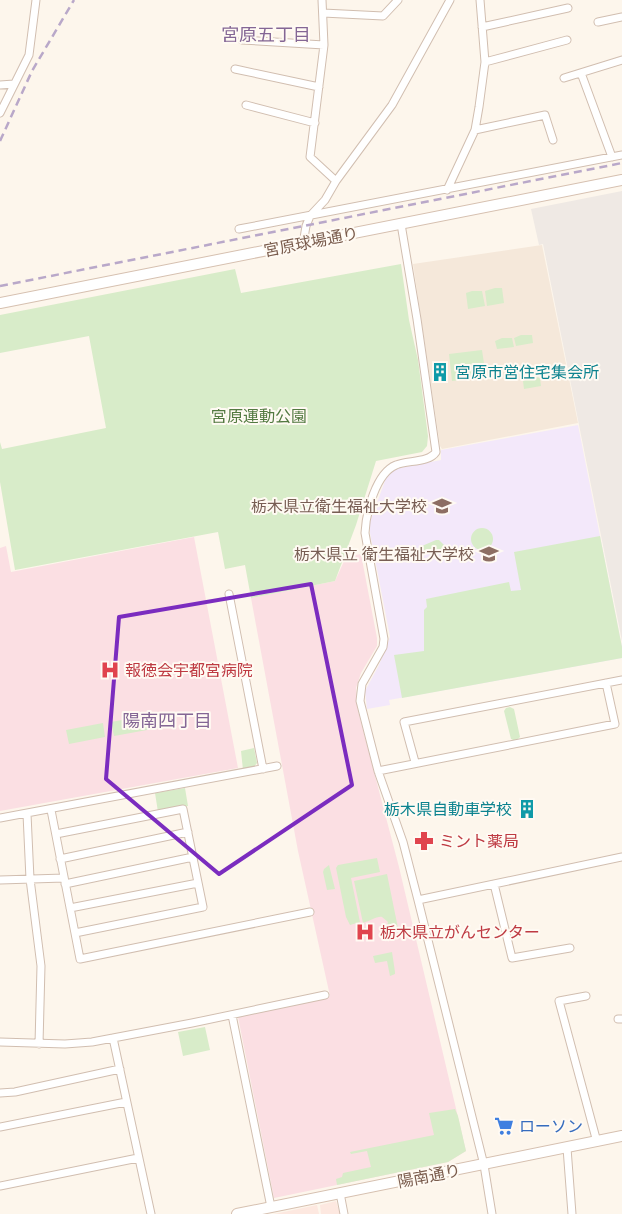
<svg xmlns="http://www.w3.org/2000/svg" width="622" height="1214" font-family="Raleway,'Noto Sans JP',sans-serif">
	<rect width="100%" height="100%" fill="#fdf6ec"/>
	<path fill="#f5e8da" d="M542 245 578 423 442 449 440 446 413 264Z"/>
	<path fill="#fde8e0" d="M336 1201 340 1214H321L320 1205Z
		M317 1205 319 1214H274Z"/>
	<path fill="#efe9e4" d="M622 191V641L543 244 539 245 531 209Z"/>
	<path fill="#f3e8fa" d="M578 425 622 647V658L389 700 390 705 367 709 365 691 379 665 390 637 370 533V522L386 478 393 471 400 468 441 460V450Z"/>
	<path fill="#fbdfe3" d="M194 537 238 768 0 811V548L6 546 11 572Z
		M361 554 377 638V646L361 673 356 688 358 711 399 867 466 1151 448 1162 274 1198 238 1017 330 996 298 851 251 598 335 581 346 557Z"/>
	<path fill="#d8ecc9" d="M401 264 409 320 418 360 428 436 427 446 422 452 376 461 356 525 335 581 251 598 245 565 225 569 218 532 15 570 0 482V442L2 449 106 428 89 336 0 353V315L235 269 241 293Z
		M495 288H502L504 303 487 306 485 291Z
		M472 291H482L485 306 468 309 466 293Z
		M521 335H532L533 343 516 346 514 338Z
		M502 338H512L514 347 497 349 495 341Z
		M482 350 486 377 452 381 449 354Z
		M534 377 540 378 541 386 524 389 523 381Z
		M471 539a11 11 0 1 1 22 0a11 11 0 1 1-22 0Z
		M600 536 622 647V658L402 698 394 655 424 651V610L427 607 426 599 509 582 511 591 521 590 514 552Z
		M436 540H439L444 545 443 551C437 555 426 555 420 551L422 546Z
		M510 707 514 709 520 737 516 741 511 739 504 711 506 708Z
		M155 714 158 728 114 736 111 722Z
		M103 723 105 737 69 744 66 730Z
		M254 748 257 763 253 768 243 770 241 751Z
		M185 788 188 806 158 812 155 793Z
		M377 858 380 872 351 878 360 922 350 925 346 917 336 868 338 865Z
		M329 865 335 889 327 890 323 872 324 869Z
		M387 874 398 928 388 930 386 929 388 922 382 917C377 916 370 921 363 923L354 881Z
		M392 952 395 972V974L390 976 387 961 375 963 373 956Z
		M205 1027 210 1050 183 1056 178 1032Z
		M455 1109 458 1116 466 1151 448 1162 337 1185 336 1179 342 1177 343 1173 371 1167 367 1151 351 1154 350 1152 434 1135 429 1113Z"/>
	<g fill="none" stroke-linecap="round" stroke-linejoin="round">
		<g stroke="#d1beb0" stroke-width="9">
			<path id="street" d="M322 0 324 45 310 157 336 181
				M323 13 383 16 398 0
				M598 22 622 17
				M482 27 568 8
				M242 40 324 45
				M485 62 567 40
				M235 69 319 87
				M581 73 612 157
				M564 78 622 60
				M0 85 14 84
				M246 105 315 123
				M0 113 29 55 36 0
				M475 130 545 115 553 140
				M447 190 475 130 479 107 485 62 480 0
				M401 224 417 319 436 452C429 463 407 460 396 465 376 473 366 512 365 533L384 639 383 647 362 684 360 701 378 771 403 842 418 900 484 1165 492 1214
				M239 229 622 155
				M303 244 306 226 310 216 325 200 336 181 392 105 450 0
				M229 594 263 769
				M415 762 404 722 622 680
				M378 771 615 724 606 683
				M51 810 80 959 310 912
				M27 814 30 879 41 966 39 1044
				M0 818 277 766
				M56 834 183 809 203 907 75 933
				M60 859 188 832
				M0 880 64 878
				M65 884 193 857
				M494 884 512 958 570 948
				M418 900 622 857
				M70 908 198 883
				M586 996 559 1001 597 1142
				M232 1015 271 1207
				M618 1019H622
				M113 1038 151 1214
				M0 1042 65 1044 92 1042 192 1023 325 995
				M0 1093 15 1092 120 1069
				M0 1127 126 1102
				M567 1148 572 1214
				M0 1186 138 1158
				M340 1193 344 1214"/>
		</g>
		<g stroke="#d6c0b0" stroke-width="12">
			<path id="secondary" d="M0 303 622 180
				M237 1214 622 1136"/>
		</g>
		<use href="#street" stroke="#fff" stroke-width="7"/>
		<use href="#secondary" stroke="#fff" stroke-width="10"/>
		<path stroke="#b9a8c9" stroke-width="2.5" stroke-dasharray="8 5" stroke-linecap="butt" d="M0 141 32 71 74 0
			M0 286 622 163"/>
	</g>
	<path fill="none" stroke="#7b2cbf" stroke-width="4" stroke-linejoin="round" d="M311 584 352 785 219 874 106 779 119 617Z"/>
	<defs>
		<g id="building-bare" transform="scale(1.5)"><path d="M-4-6H4V6H1V3H-1V6H-4ZM-2.5-4.3h1.7v1.8h-1.7ZM.8-4.3h1.7v1.8H.8ZM-2.5-1h1.7V.8h-1.7ZM.8-1h1.7V.8H.8Z" fill="#0f9aa8" stroke="#fffaf3" stroke-width="2.5" paint-order="stroke"/></g>
		<g id="school-bare" transform="scale(1.5)"><path d="M0-5L7-2L0 1L-7-2ZM-4 1L0 2.5L4 1V4Q0 6-4 4Z" fill="#8d6e63" stroke="#fffaf3" stroke-width="2.5" paint-order="stroke"/></g>
		<g id="university-bare" transform="scale(1.5)"><path d="M0-5L7-2L0 1L-7-2ZM-4 1L0 2.5L4 1V4Q0 6-4 4Z" fill="#8d6e63" stroke="#fffaf3" stroke-width="2.5" paint-order="stroke"/></g>
		<g id="hospital-bare" transform="scale(1.5)"><path d="M-5-5h3v3.5h4V-5h3V5h-3V1.5h-4V5h-3Z" fill="#e0444e" stroke="#fffaf3" stroke-width="2.5" paint-order="stroke"/></g>
		<g id="pharmacy-bare" transform="scale(1.5)"><path d="M-2-6h4v4h4v4h-4v4h-4v-4h-4v-4h4Z" fill="#e0444e" stroke="#fffaf3" stroke-width="2.5" paint-order="stroke"/></g>
		<g id="supermarket-bare" transform="scale(1.5)"><path d="M-6-5.5h2.5l.6 2H6L4.5 2H-2.5L-4.4-4H-6ZM-1.5 3.2a1.3 1.3 0 1 0 .1 0ZM3 3.2a1.3 1.3 0 1 0 .1 0Z" fill="#3f7fe0" stroke="#fffaf3" stroke-width="2.5" paint-order="stroke"/></g>
	</defs>
	<g fill-rule="evenodd">
		<use href="#building-bare" x="440" y="372"/>
		<use href="#school-bare" x="442" y="506"/>
		<use href="#university-bare" x="489" y="554"/>
		<use href="#hospital-bare" x="110" y="670"/>
		<use href="#building-bare" x="527" y="809"/>
		<use href="#pharmacy-bare" x="424" y="841"/>
		<use href="#hospital-bare" x="365" y="932"/>
		<use href="#supermarket-bare" x="504" y="1126"/>
	</g>
	<g text-anchor="middle" dominant-baseline="central" stroke-width="4" stroke-linejoin="round" paint-order="stroke">
		<g font-size="16" fill="#7a5c4d" stroke="#fffaf3">
			<text transform="translate(311 242) rotate(-11)">宮原球場通り</text>
			<text transform="translate(429 1176) rotate(-11)">陽南通り</text>
		</g>
		<g font-size="16" fill="#0d838f" stroke="#fffaf3" text-anchor="start">
			<text x="455" y="372">宮原市営住宅集会所</text>
			<text x="512" y="809" text-anchor="end">栃木県自動車学校</text>
		</g>
		<g font-size="16" fill="#537a41" stroke="#fffaf3">
			<text x="259" y="416">宮原運動公園</text>
		</g>
		<g font-size="16" fill="#785e54" stroke="#fffaf3" text-anchor="end">
			<text x="427" y="506">栃木県立衛生福祉大学校</text>
			<text x="474" y="554">栃木県立 衛生福祉大学校</text>
		</g>
		<g font-size="16" fill="#be3a42" stroke="#fffaf3" text-anchor="start">
			<text x="125" y="670">報徳会宇都宮病院</text>
			<text x="439" y="841">ミント薬局</text>
			<text x="380" y="932">栃木県立がんセンター</text>
		</g>
		<g font-size="16" fill="#366cbe" stroke="#fffaf3" text-anchor="start">
			<text x="519" y="1126">ローソン</text>
		</g>
		<g font-size="18" fill="#846695" stroke="#fffaf3">
			<text x="266" y="34">宮原五丁目</text>
			<text x="167" y="720">陽南四丁目</text>
		</g>
	</g>
</svg>
